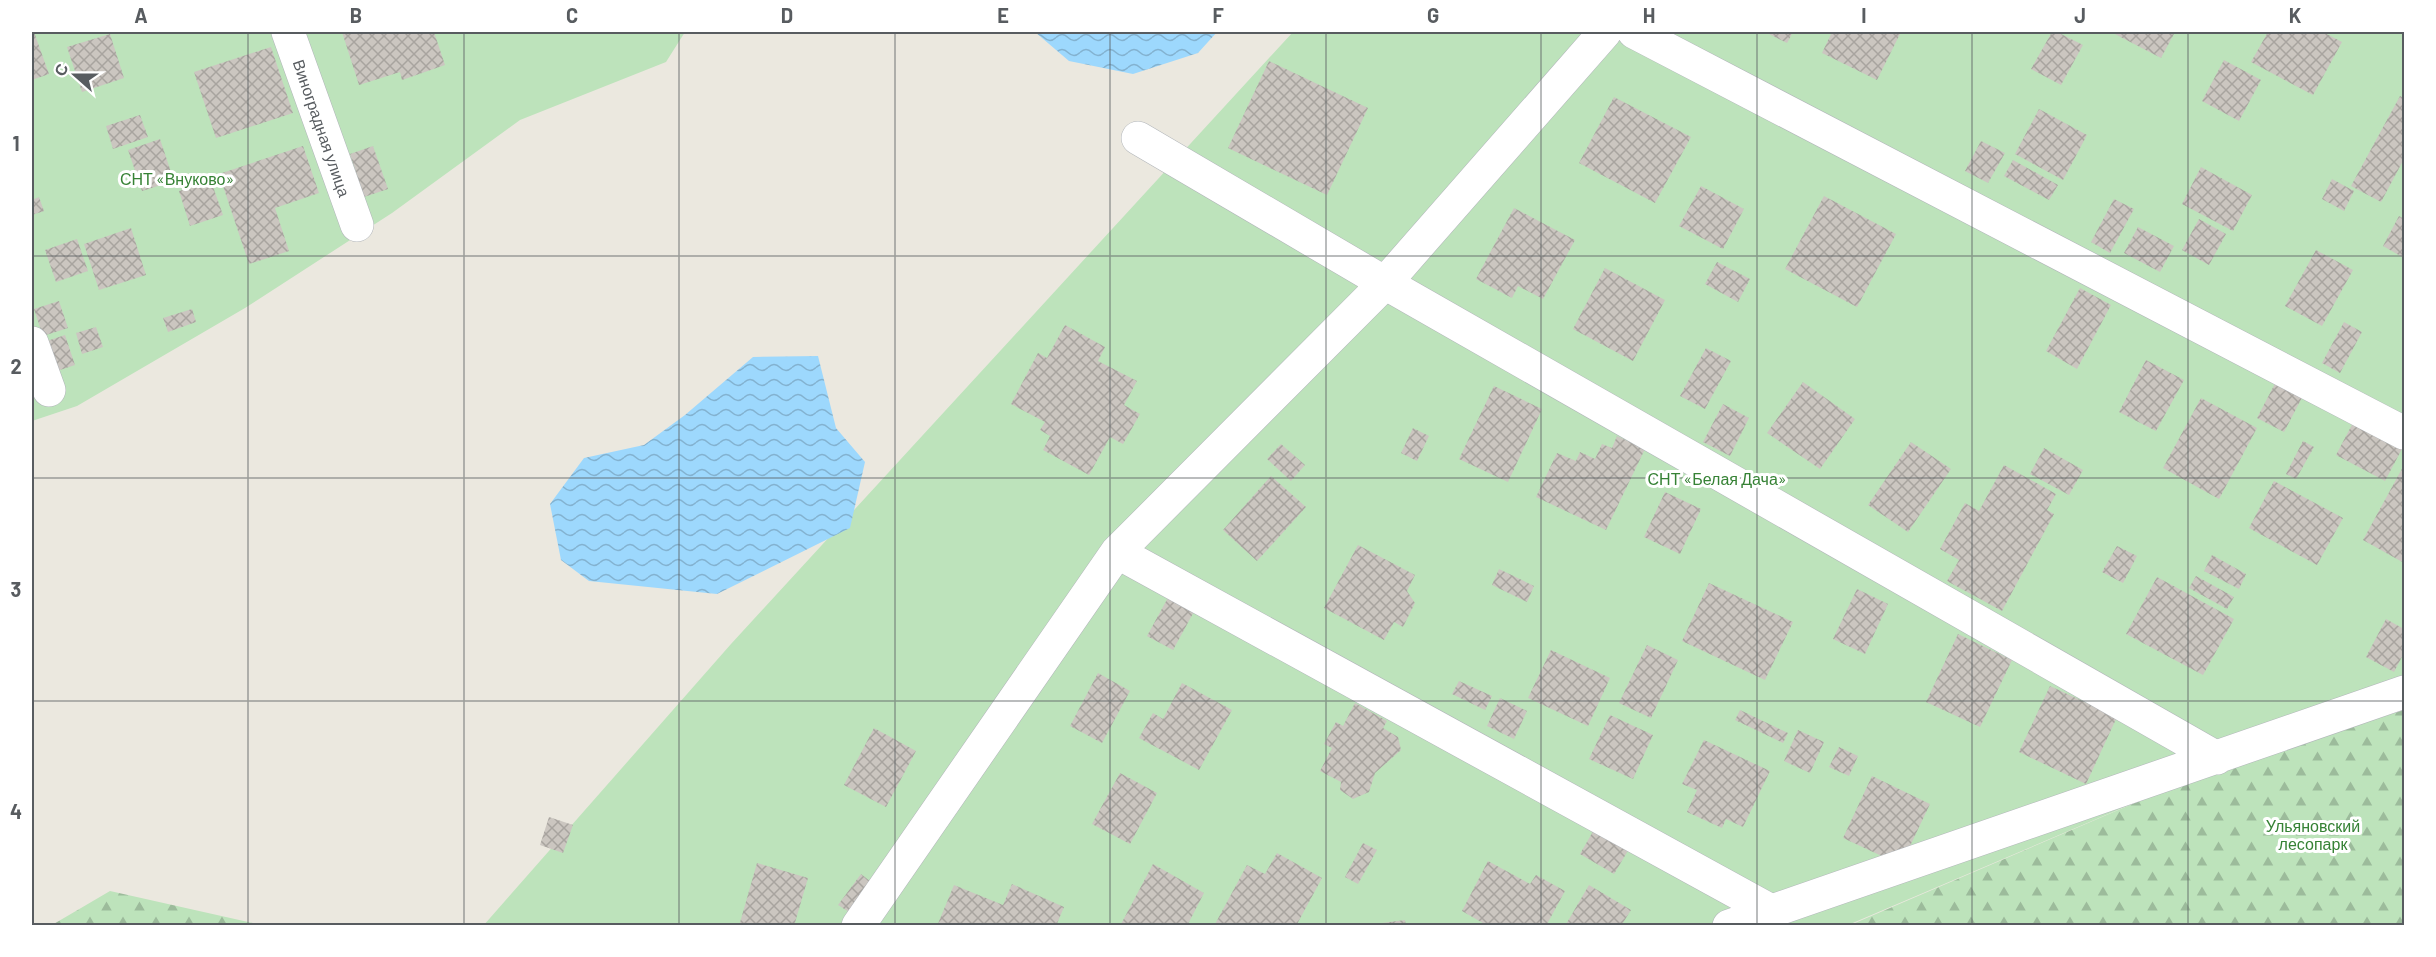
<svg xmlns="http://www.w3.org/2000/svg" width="2436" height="957" font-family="Barlow,sans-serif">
	<defs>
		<pattern id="forest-firs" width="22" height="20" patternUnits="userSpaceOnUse" patternTransform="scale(1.5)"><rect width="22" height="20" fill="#bde3bb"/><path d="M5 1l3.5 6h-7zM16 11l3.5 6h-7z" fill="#9cbb9b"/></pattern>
		<pattern id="water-waves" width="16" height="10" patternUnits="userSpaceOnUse" patternTransform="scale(1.5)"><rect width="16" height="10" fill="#9dd8fd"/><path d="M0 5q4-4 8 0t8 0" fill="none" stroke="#83b2d0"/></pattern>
		<pattern id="building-cross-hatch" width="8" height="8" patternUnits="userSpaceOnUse" patternTransform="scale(1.5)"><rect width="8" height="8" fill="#cbc6c0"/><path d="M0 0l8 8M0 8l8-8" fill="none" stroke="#a8a49f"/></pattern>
	</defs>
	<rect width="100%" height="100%" fill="#ebe8df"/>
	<path fill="#bde3bb" d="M32 32H685L666 62 520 120 392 213 245 308 77 406 32 421Z
		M1293 32H2404V710L2207 772 1848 925 483 926 731 644Z"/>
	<path fill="url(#forest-firs)" d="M2404 710V925L1848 926 2207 772Z
		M110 891 262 925H52Z"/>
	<path fill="url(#water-waves)" d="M1035 32H1217L1198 53 1133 74 1069 61Z
		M818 356 836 428 865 462 850 528 717 594 589 581 561 560 550 504 584 458 644 445 685 415 753 357Z"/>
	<path fill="url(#building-cross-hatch)" d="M32 32H34L49 74 32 80Z
		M342 32H434L445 65 402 80 400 72 359 85Z
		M1765 32H1793L1787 43Z
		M1832 32H1901L1877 80 1822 53Z
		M2052 32H2057L2083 45 2061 85 2031 69Z
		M2111 32H2175L2161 58Z
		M2268 32H2323L2342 42 2313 95 2251 62Z
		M110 34 124 78 82 92 67 47Z
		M271 47 293 113 216 138 194 72Z
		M2224 60 2261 80 2239 121 2202 101Z
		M1269 61 1368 108 1327 195 1228 148Z
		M2400 96 2404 98V159L2381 202 2351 186Z
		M1614 97 1691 137 1655 203 1579 163Z
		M2039 109 2087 135 2063 180 2015 154Z
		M140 115 148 137 113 149 106 126Z
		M160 139 174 181 142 191 128 150Z
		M1981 141 2005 153 1988 183 1965 171Z
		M303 146 319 193 275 208 289 251 249 264 219 174Z
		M373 146 388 189 364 197 350 154Z
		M2013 160 2058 185 2049 200 2004 176Z
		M2201 167 2252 195 2233 231 2182 204Z
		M2332 179 2354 191 2344 211 2322 199Z
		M211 181 223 215 190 226 179 191Z
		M1701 186 1744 209 1723 249 1679 226Z
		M1824 196 1896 234 1857 307 1785 269Z
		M39 197 44 211 32 215V200Z
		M2114 199 2134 209 2110 253 2091 242Z
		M1514 208 1575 240 1543 299 1518 286 1512 298 1476 279Z
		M2399 216 2404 219V258L2383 246Z
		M2199 219 2226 234 2209 265 2182 250Z
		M2138 227 2174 246 2160 272 2124 253Z
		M131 228 146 275 99 290 84 244Z
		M77 239 88 271 56 282 45 250Z
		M2316 250 2353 270 2322 326 2285 306Z
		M1717 262 1750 279 1738 302 1705 284Z
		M1605 268 1665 300 1633 361 1573 329Z
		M2080 288 2111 305 2077 369 2046 351Z
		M59 301 68 328 43 336 34 309Z
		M192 309 196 322 168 332 163 318Z
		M2344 322 2362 332 2340 373 2322 363Z
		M1065 325 1105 347 1098 361 1137 381 1124 405 1140 414 1123 444 1110 437 1089 475 1043 450 1050 436 1040 430 1045 422 1011 404 1038 353 1047 358Z
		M96 327 103 347 82 354 76 333Z
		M65 335 75 365 54 372 44 342Z
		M1706 348 1731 361 1705 409 1680 396Z
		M2146 360 2184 380 2156 431 2119 412Z
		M2280 374 2307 388 2284 432 2257 418Z
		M1803 382 1855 419 1820 469 1767 433Z
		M1494 386 1542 409 1508 482 1459 459Z
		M2201 398 2257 428 2219 499 2163 468Z
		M1723 404 1749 418 1730 456 1703 442Z
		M2355 419 2404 445 2385 481 2336 455Z
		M1413 428 1429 436 1417 461 1401 453Z
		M1617 436 1645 449 1606 530 1536 497 1557 453 1576 461 1580 452 1595 459 1602 444 1612 448Z
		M2303 441 2314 447 2296 479 2286 474Z
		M1911 442 1951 469 1908 532 1868 505Z
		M1281 444 1305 465 1291 481 1267 459Z
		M2044 448 2083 470 2069 495 2030 474Z
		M2004 465 2056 494 2047 510 2054 514 2002 611 1947 581 1959 560 1940 549 1965 503 1979 511Z
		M2404 465V563L2363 540Z
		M1271 476 1306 507 1257 561 1223 530Z
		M2274 481 2343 518 2317 565 2249 528Z
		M1665 492 1701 509 1680 554 1644 537Z
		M1358 545 1415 575 1407 591 1415 603 1403 627 1394 622 1384 640 1324 608Z
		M2117 546 2137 556 2123 583 2102 572Z
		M2212 555 2246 574 2239 589 2204 571Z
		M1499 569 1534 586 1527 602 1492 585Z
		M2196 576 2234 597 2227 609 2189 588Z
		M2157 577 2234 619 2203 675 2126 634Z
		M1709 583 1793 622 1765 680 1682 641Z
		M1857 589 1888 604 1865 654 1833 639Z
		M1170 594 1196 608 1173 650 1147 636Z
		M2386 619 2404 629V653L2394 672 2366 657Z
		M1958 634 2012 660 1980 727 1926 702Z
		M1647 645 1678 660 1651 718 1619 703Z
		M1551 650 1610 678 1588 726 1528 698Z
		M1098 673 1130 691 1102 743 1070 726Z
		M1459 681 1492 696 1485 710 1452 694Z
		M1182 683 1232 710 1199 770 1139 738 1153 713 1163 719Z
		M2050 686 2117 717 2086 784 2019 752Z
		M1500 698 1527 711 1514 739 1487 726Z
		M1355 703 1387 721 1383 728 1398 737 1401 750 1375 773 1369 792 1353 799 1340 790 1341 782 1320 771 1332 748 1324 744 1336 722 1343 726Z
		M1740 710 1788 733 1783 743 1735 720Z
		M1610 715 1653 735 1633 779 1589 759Z
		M874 728 916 751 886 807 844 785Z
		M1798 730 1824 742 1810 773 1784 761Z
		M1704 740 1770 771 1743 827 1726 819 1722 828 1687 812 1697 790 1682 784Z
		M1839 747 1858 756 1849 776 1829 767Z
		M1120 773 1157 793 1130 844 1092 824Z
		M1872 776 1930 804 1901 865 1843 838Z
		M549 817 573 825 563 853 540 845Z
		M1595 828 1629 849 1614 874 1580 854Z
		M1363 843 1377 850 1358 884 1345 877Z
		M1277 853 1322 878 1296 926H1214L1247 865 1265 874Z
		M1488 861 1530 884 1536 875 1565 891 1546 926H1488L1462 911Z
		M757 863 808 878 794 926H739Z
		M1153 864 1204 893 1187 926H1120Z
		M861 874 871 882 849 912 838 905Z
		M1012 884 1064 907 1056 926H937L954 885 1003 905Z
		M1589 885 1631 910 1621 926H1565Z
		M1405 920 1406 926H1375V924Z"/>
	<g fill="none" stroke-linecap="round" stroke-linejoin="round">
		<g stroke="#b2b6ba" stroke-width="34">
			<path id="minor" d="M288 32 357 225
				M1634 32 2404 433
				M1138 138 1385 283 2217 758
				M32 343 49 390
				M1117 552 1773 912
				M858 926 1117 552 1385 283 1605 32
				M1729 926 2404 692"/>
		</g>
		<use href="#minor" stroke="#fff" stroke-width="33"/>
	</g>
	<path fill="none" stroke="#585c60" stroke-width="1.5" stroke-opacity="0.55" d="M248 32V926M464 32V926M679 32V926M895 32V926M1110 32V926M1326 32V926M1541 32V926M1757 32V926M1972 32V926M2188 32V926M32 256H2404M32 478H2404M32 701H2404"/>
	<g text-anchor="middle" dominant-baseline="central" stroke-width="6" stroke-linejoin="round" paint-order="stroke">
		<g font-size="16" fill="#585c60" stroke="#fff">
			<text transform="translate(322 128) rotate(71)">Виноградная улица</text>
		</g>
		<g font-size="16" fill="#368235" stroke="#fff">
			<text x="177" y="178">СНТ «Внуково»</text>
			<text x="1717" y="478">СНТ «Белая Дача»</text>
			<text x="2313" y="825">Ульяновский<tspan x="2313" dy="18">лесопарк</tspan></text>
		</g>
	</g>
	<rect width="2436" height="957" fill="none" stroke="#ffffff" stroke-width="66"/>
	<g transform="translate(75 75) rotate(291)" stroke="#ffffff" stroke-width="4.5" paint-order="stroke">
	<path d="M0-4.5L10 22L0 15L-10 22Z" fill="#585c60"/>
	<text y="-9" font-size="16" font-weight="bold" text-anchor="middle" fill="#585c60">С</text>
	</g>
	<rect x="33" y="33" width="2370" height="891" fill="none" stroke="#585c60" stroke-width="2"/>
	<g font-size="20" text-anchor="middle" font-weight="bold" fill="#585c60">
		<text x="141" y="23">A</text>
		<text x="356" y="23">B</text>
		<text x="572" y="23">C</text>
		<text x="787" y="23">D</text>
		<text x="1003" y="23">E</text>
		<text x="1218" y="23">F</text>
		<text x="1433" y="23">G</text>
		<text x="1649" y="23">H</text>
		<text x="1864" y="23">I</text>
		<text x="2080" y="23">J</text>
		<text x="2295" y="23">K</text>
		<text x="16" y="151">1</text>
		<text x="16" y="374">2</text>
		<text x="16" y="597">3</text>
		<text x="16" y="819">4</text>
	</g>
</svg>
